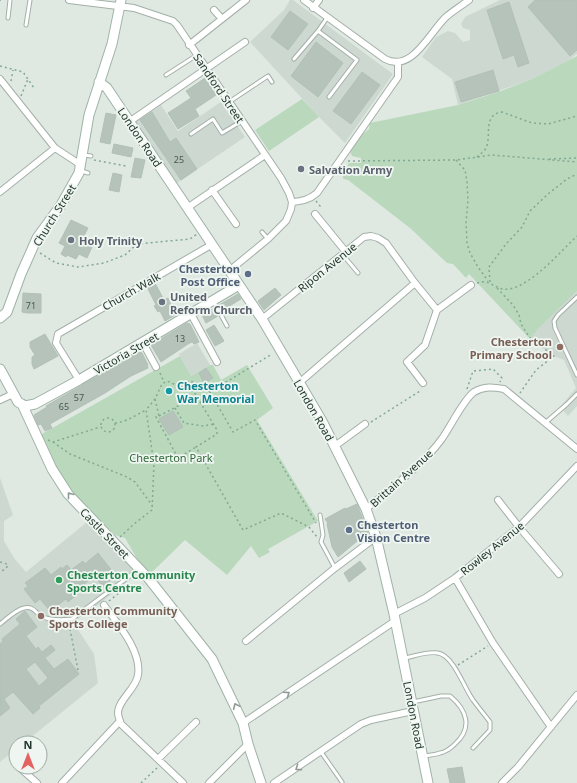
<svg xmlns="http://www.w3.org/2000/svg" width="577" height="783" font-family="'Noto Sans',sans-serif">
	<rect width="100%" height="100%" fill="#dfe9e2"/>
	<path fill="#cdd8d1" d="M290 0H293L393 74 345 143 319 117 250 42 284 10Z
		M500 0H577V54L569 60 532 79 458 105 452 79 422 57 436 37 448 31 455 33 463 42 470 40V30L463 28 461 24 465 17Z
		M221 102 245 137 177 183 135 122 161 105 178 131Z
		M577 291V406L568 416 560 407 576 388 564 360 554 356 530 339 539 328Z
		M197 343 210 365 191 376 179 354Z
		M0 478 13 515 4 521V541L14 558 26 572 87 522 137 574 93 609 73 622 94 654 98 683 24 743H16V749L0 762Z"/>
	<path fill="#bad8bb" d="M577 56V291L539 328 530 339 469 274 466 278 453 264 447 263 410 228 348 180 343 179V173L349 163H361V158L352 156 350 151 356 140 369 129 370 123 458 105 501 91 532 79Z
		M302 99 319 117 269 151 255 130Z
		M180 356 191 376 210 365H213L221 380 247 365 273 408 257 420 318 521 268 549 270 552 259 558 251 546 227 575 185 540 150 574 139 562 125 538 115 535 73 494 57 472 40 435Z"/>
	<path fill="#b5c3ba" stroke="#b2c1b8" fill-rule="evenodd" d="M535 0H577V50L570 56 528 7Z
		M509 2 529 63 518 67 514 55 503 59 487 10Z
		M290 11 308 24 288 50 271 37Z
		M316 42 343 63 318 97 291 76Z
		M493 70 499 91 461 102 455 82Z
		M362 72 380 85 351 124 333 111Z
		M205 78 216 95 195 109 199 116 178 129 168 113 191 98 186 91Z
		M152 112 170 142 176 138 197 169 181 180 140 120Z
		M106 113 116 115 110 144 100 142Z
		M114 144 133 148 131 157 112 153Z
		M135 158 145 160 141 178 131 177Z
		M113 173 122 175 119 192 109 190Z
		M71 220 88 228 82 240 92 247 87 258 79 254 76 259 67 255 66 257 61 254 65 246 59 243Z
		M155 283 164 300 168 298 175 315 165 321 160 311 158 312 154 306 156 305 147 287Z
		M275 288 281 295 264 310 258 301Z
		M23 293 41 294V313H27L22 312Z
		M238 294 241 299 226 308 229 313 225 316 219 305Z
		M214 308 218 316 206 323 202 315Z
		M187 323 190 324 199 342 194 344 192 342 188 344 161 362 151 345Z
		M214 325 224 341 215 346 206 330Z
		M45 334 58 356 34 369 32 364V357L35 355 30 347V342Z
		M139 352 142 353 148 365H147L148 368 131 376 105 393 50 424 52 428 45 431 41 424 38 425 34 415 47 407 46 406Z
		M206 368 213 378 204 383 199 373Z
		M173 411 183 427 169 435 159 419Z
		M357 504 368 532 338 557 332 547 327 524 328 523 325 519 345 508 346 509Z
		M98 553 116 576 103 587 94 575 77 591 79 593 68 602 66 599 50 611 40 599 35 603 24 589 28 586 25 583 45 568 51 575 61 567 62 569 67 565 71 570 83 561 85 564Z
		M360 561 366 569 349 582 344 573Z
		M25 611 37 627 26 636 36 649 38 647 42 652 51 645 55 650 45 658 54 669 68 659 79 674 39 706 40 708 33 714 13 692 4 699 10 708 0 716V644L3 641 2 639 20 624 16 619ZM35 662 48 678 39 686 26 669Z
		M462 767 465 783H450L447 769Z"/>
	<g fill="none" stroke-linecap="round" stroke-linejoin="round">
		<g stroke="#a3b0a8" stroke-width="5">
			<path id="lane" d="M8 18 10 0
				M327 18 318 31 357 60 329 97
				M26 25 30 0
				M294 59 318 31
				M166 75 197 55
				M229 102 268 76 272 82
				M191 134 213 119 222 133 242 121
				M84 155 91 156
				M81 171 88 173
				M262 232 268 239
				M343 255 358 273
				M577 297 558 315 554 321 555 328 577 375
				M214 302 227 326
				M545 423 567 404 577 394
				M320 515 323 535 321 542 335 568
				M0 624C7 619 15 610 24 608 33 605 36 614 43 617 51 620 63 620 72 619L139 569
				M405 658C415 656 428 651 438 653 454 656 464 688 473 700 478 707 484 714 490 722V730L473 748
				M413 702 441 696H450C467 710 473 728 455 744 451 748 446 752 440 753 435 755 429 755 424 756
				M321 752 342 782"/>
		</g>
		<g stroke="#a3b0a8" stroke-width="8">
			<path id="street" d="M69 0 134 8 173 21 177 25 281 178 289 193 292 202 291 209 286 221 268 239 229 271
				M304 0 385 59C412 73 429 33 446 17 453 11 461 6 469 0
				M313 8 319 0
				M214 10 222 19
				M189 45 246 0
				M0 79 55 148 81 165
				M129 122 245 42
				M212 190 236 224
				M0 192 55 148
				M292 202C302 201 309 200 317 193L398 77V63
				M187 208 265 155
				M315 214 346 252
				M191 314 217 362
				M262 319 364 237 371 236 378 238 386 243 415 283 437 310
				M143 343 156 367
				M79 380 56 343 58 334 211 245
				M299 383 415 283
				M423 383 407 362 425 345 437 310 471 285
				M0 400 13 394
				M335 446 365 424
				M498 500 519 527 559 574
				M366 509C392 487 421 467 441 440 450 428 463 400 474 392 484 386 493 387 504 389L577 449
				M455 578 493 643 551 727
				M104 605C117 623 142 651 138 675 136 689 118 700 118 713 118 716 120 721 121 724L183 783
				M394 614 425 598 455 578 519 527 577 466
				M246 641 335 568 376 537
				M243 723 395 621
				M158 759 196 722
				M19 767 37 783
				M62 783 120 721
				M209 783 248 744
				M274 783 361 724 371 720 413 711
				M502 783 518 767 577 695"/>
		</g>
		<g stroke="#9fb3a7" stroke-width="11">
			<path id="secondary" d="M99 82 107 88 262 319 322 421 366 509 376 537 394 614 428 783
				M0 318 7 312 21 274 37 238 61 205 79 173 89 115 112 44 121 0
				M0 369 18 402 25 406 35 404 79 380 239 285
				M22 404 52 469 68 494 149 579 212 659 243 723 248 744 261 783"/>
		</g>
		<path stroke="#82a994" stroke-width="1.5" stroke-dasharray="2 3" stroke-linecap="butt" d="M0 1V0
			M0 66 23 72 34 88
			M11 81 13 70
			M21 96 28 79
			M477 157C480 154 484 152 486 148 492 136 482 115 502 112L532 123 548 124 577 116
			M549 159 577 158
			M94 160 126 166
			M456 160 465 170 467 182 468 200 466 223 467 243 470 253 478 267 488 281
			M348 161 456 160 492 155 577 162
			M316 201 320 206 318 209
			M40 253 56 263 78 267 104 263 125 255 137 244 190 239 197 234
			M490 282 489 267 506 244 522 227 530 211 548 194 567 179 577 174
			M477 283C492 278 494 291 509 289 532 285 559 253 577 236
			M497 288 513 305 519 315 521 324 530 338 554 356 536 370 520 393
			M160 373 164 382
			M177 385 190 389 194 392 217 430V434L196 447 243 530 281 513 309 527 317 537
			M467 389 473 371 493 369 502 378 500 382
			M210 392 233 432 255 420 316 523
			M155 399 159 416 156 417 178 458 196 447
			M175 408 184 423 203 426 214 424
			M159 416 197 396
			M101 425a7 7 0 1 1 14 0a7 7 0 1 1-14 0Z
			M371 422 420 391 421 389
			M115 423C126 422 136 415 146 410
			M48 440 53 442 100 427
			M53 442 70 454 127 477 135 482 152 505
			M120 537 134 524 152 510 154 464 146 410 155 399 162 384 167 381 176 385 190 381 205 387 210 392 272 354
			M0 562 7 564 8 566 0 573
			M109 601 125 588 136 589 143 584
			M67 608 68 614
			M69 624 78 670
			M458 665 488 646
			M141 783 158 767"/>
		<use href="#lane" stroke="#fff" stroke-width="3"/>
		<use href="#street" stroke="#fff" stroke-width="6"/>
		<use href="#secondary" stroke="#fff" stroke-width="9"/>
	</g>
	<defs><path id="oneway-chevron" d="M-2-3.5L2.5 0L-2 3.5" fill="none" stroke-width="1.6" stroke-linecap="round" stroke-linejoin="round"/></defs>
	<g stroke="#909b96">
		<use href="#oneway-chevron" transform="translate(70 495) rotate(-128)"/>
		<use href="#oneway-chevron" transform="translate(287 694) rotate(-34)"/>
		<use href="#oneway-chevron" transform="translate(236 706) rotate(-114)"/>
		<use href="#oneway-chevron" transform="translate(298 768) rotate(146)"/>
	</g>
	<g fill="#6b7280" stroke="#eff6f1" stroke-width="1.5">
		<circle cx="301" cy="169" r="4"/>
		<circle cx="71" cy="240" r="4"/>
		<circle cx="162" cy="302" r="4"/>
	</g>
	<g fill="#5c6f8a" stroke="#eff6f1" stroke-width="1.5">
		<circle cx="248" cy="274" r="4"/>
		<circle cx="349" cy="530" r="4"/>
	</g>
	<g fill="#8d6e63" stroke="#eff6f1" stroke-width="1.5">
		<circle cx="560" cy="347" r="4"/>
		<circle cx="41" cy="616" r="4"/>
	</g>
	<circle fill="#0f9aa8" stroke="#eff6f1" stroke-width="1.5" cx="169" cy="391" r="4"/>
	<circle fill="#2e9e5b" stroke="#eff6f1" stroke-width="1.5" cx="59" cy="580" r="4"/>
	<g text-anchor="middle" dominant-baseline="central" stroke-width="3.5" stroke-linejoin="round" paint-order="stroke">
		<g font-size="9" fill="#475a50">
			<text x="179" y="159">25</text>
			<text x="31" y="305">71</text>
			<text x="180" y="338">13</text>
			<text x="79" y="397">57</text>
			<text x="64" y="406">65</text>
		</g>
		<g font-size="11" fill="#22372c" stroke="#eff6f1">
			<text transform="translate(219 88) rotate(56)">Sandford Street</text>
			<text transform="translate(140 137) rotate(56)">London Road</text>
			<text transform="translate(54 215) rotate(-58)">Church Street</text>
			<text transform="translate(327 267) rotate(-39)">Ripon Avenue</text>
			<text transform="translate(131 291) rotate(-30)">Church Walk</text>
			<text transform="translate(126 353) rotate(-30)">Victoria Street</text>
			<text transform="translate(314 410) rotate(60)">London Road</text>
			<text transform="translate(401 478) rotate(-42)">Brittain Avenue</text>
			<text transform="translate(105 533) rotate(46)">Castle Street</text>
			<text transform="translate(492 548) rotate(-39)">Rowley Avenue</text>
			<text transform="translate(414 715) rotate(79)">London Road</text>
		</g>
		<g font-size="11" font-weight="bold" fill="#5b616d" stroke="#eff6f1" text-anchor="start">
			<text x="309" y="169">Salvation Army</text>
			<text x="79" y="240">Holy Trinity</text>
			<text x="170" y="296">United<tspan x="170" dy="13">Reform Church</tspan></text>
		</g>
		<g font-size="11" font-weight="bold" fill="#4e5e75" stroke="#eff6f1" text-anchor="end">
			<text x="240" y="268">Chesterton<tspan x="240" dy="13">Post Office</tspan></text>
			<text x="357" y="524" text-anchor="start">Chesterton<tspan x="357" dy="13">Vision Centre</tspan></text>
		</g>
		<g font-size="11" font-weight="bold" fill="#785e54" stroke="#eff6f1" text-anchor="end">
			<text x="552" y="341">Chesterton<tspan x="552" dy="13">Primary School</tspan></text>
			<text x="49" y="610" text-anchor="start">Chesterton Community<tspan x="49" dy="13">Sports College</tspan></text>
		</g>
		<g font-size="11" font-weight="bold" fill="#0d838f" stroke="#eff6f1" text-anchor="start">
			<text x="177" y="385">Chesterton<tspan x="177" dy="13">War Memorial</tspan></text>
		</g>
		<g font-size="11" fill="#306939" stroke="#eff6f1">
			<text x="171" y="457">Chesterton Park</text>
		</g>
		<g font-size="11" font-weight="bold" fill="#27864d" stroke="#eff6f1" text-anchor="start">
			<text x="67" y="574">Chesterton Community<tspan x="67" dy="13">Sports Centre</tspan></text>
		</g>
	</g>
	<g transform="translate(28 755)"><circle r="19" fill="#eff6f1" stroke="#9daaa2"/>
	<path d="M0-3L7 15L0 10L-7 15Z" fill="#e46362"/>
	<text y="-6" font-size="11" font-weight="bold" text-anchor="middle" fill="#22372c">N</text>
	</g>
</svg>
